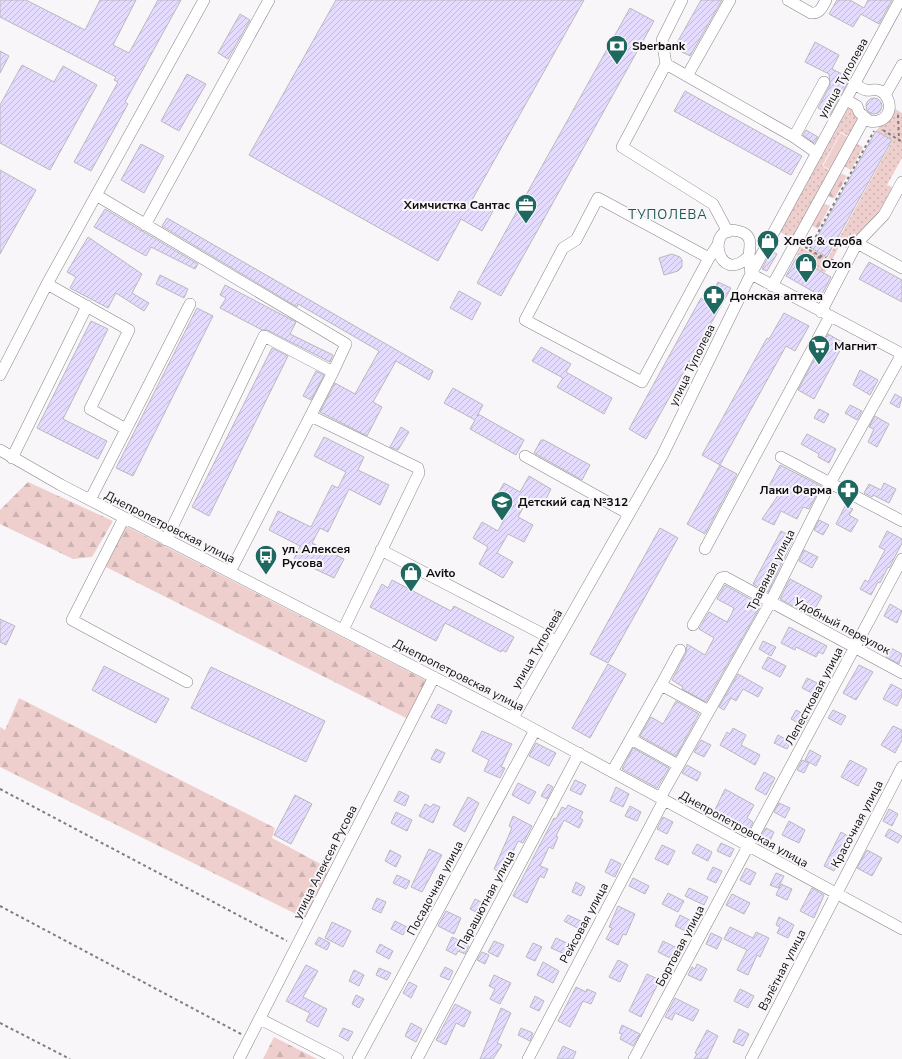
<svg xmlns="http://www.w3.org/2000/svg" width="902" height="1059" font-family="'Nunito Sans',sans-serif">
	<defs>
		<pattern id="grass-dots" width="8" height="8" patternUnits="userSpaceOnUse"><rect width="8" height="8" fill="#eecfcd"/><path d="M2 2h.1M6 6h.1" fill="none" stroke="#cbb1af" stroke-width="1.8" stroke-linecap="round"/></pattern>
		<pattern id="forest-firs" width="22" height="20" patternUnits="userSpaceOnUse"><rect width="22" height="20" fill="#eecfcd"/><path d="M5 1l3.5 6h-7zM16 11l3.5 6h-7z" fill="#cbb1af"/></pattern>
		<pattern id="building-hatch" width="6" height="6" patternUnits="userSpaceOnUse"><rect width="6" height="6" fill="#e4dbfe"/><path d="M-1 1l2-2M0 6l6-6M5 7l2-2" fill="none" stroke="#c2bbd8"/></pattern>
	</defs>
	<rect width="100%" height="100%" fill="#f9f6f9"/>
	<path fill="url(#grass-dots)" d="M849 107 853 109 858 121 850 137 841 132 822 166 831 171 793 239 780 232Z
		M894 108 902 113V158L887 185 895 189 885 207 846 248 840 245 825 273 796 257 801 247 809 252 811 249 828 258 893 140 876 131Z
		M856 143 863 147 851 170 844 166Z"/>
	<path fill="url(#forest-firs)" d="M840 173 847 176 834 199 827 195Z
		M823 203 830 206 818 229 811 225Z
		M28 482 113 521 92 557 73 559 0 524V510Z
		M126 526 429 682 410 720 104 566Z
		M19 698 275 828 272 838 330 869 308 920 0 767V727L5 730Z
		M274 1037 317 1059H263Z"/>
	<path fill="#eecfcd" d="M841 133 849 138 831 170 823 166Z"/>
	<path fill="url(#building-hatch)" stroke="#b9b9bc" d="M0 0H26L85 30 100 0H136L113 45 129 53 158 0H181L125 102 128 104 91 171 74 162 118 82 114 80 116 77 0 17Z
		M336 0H584L472 200 493 211 482 231 461 219 438 261 249 155Z
		M701 0H722L690 56 674 48Z
		M837 0H850L864 8 868 0H892L879 24 861 14 853 27 829 14Z
		M630 8 654 21 501 296 477 283Z
		M240 14 250 20 228 59 218 53Z
		M815 42 839 55 832 69 850 78 830 115 818 108 830 85 829 74 805 62Z
		M0 51 9 56 0 73Z
		M22 65 54 82 63 66 97 85 50 170 0 143V105Z
		M187 74 206 84 179 131 161 121Z
		M685 91 802 156 791 175 674 111Z
		M866 106a8 8 0 1 1 16 0a8 8 0 1 1-16 0Z
		M806 130 818 137 814 143 803 135Z
		M876 131 892 140 827 257 811 248Z
		M141 144 164 156 144 193 121 180Z
		M0 170 36 190 0 254Z
		M105 209 198 264 195 269 151 247 146 256 94 227Z
		M167 218 433 371 429 380 396 361 373 402 382 407 367 436 320 412 335 383 355 394 379 351 298 304 297 307 162 226Z
		M88 237 142 274 132 293 149 303 144 311 116 293 108 308 70 288 76 277 67 272Z
		M771 251 777 254 767 271 762 269Z
		M672 254 680 257 682 260V267L678 271 664 275 659 258Z
		M796 258 831 277 821 296 786 276Z
		M869 262 902 280V302L859 279Z
		M160 275 188 289 184 298 156 284Z
		M718 282 731 288 646 439 629 429 701 298 708 303Z
		M225 285 296 322 290 334 333 355 330 362 267 330H262L220 308 226 298 220 295Z
		M459 291 481 303 472 320 450 308Z
		M197 308 213 316 133 476 116 468Z
		M784 313 809 326 795 351 786 346 720 465 702 455 767 338 769 339Z
		M91 321 108 329 63 419 107 441 98 459 37 428Z
		M828 334 844 343 814 399 798 390Z
		M541 347 571 364 566 372 612 398 604 414 557 387 563 378 532 361Z
		M272 348 288 356 209 516 192 507Z
		M860 370 878 380 870 395 853 385Z
		M316 371 324 375 311 400 303 396Z
		M453 388 483 405 477 416 478 414 524 440 516 455 470 429 475 420 444 403Z
		M895 394 902 398 899 408 890 403Z
		M850 405 862 411 857 420 845 413Z
		M819 409 829 414 824 423 814 418Z
		M875 416 889 424 877 447 868 442 874 429 869 427Z
		M401 427 409 432 398 450 390 447Z
		M807 434 836 449 829 463 818 457 819 454 801 444Z
		M324 437 364 457 358 470 389 485 380 505 349 489 328 532 320 528 312 543 344 559 334 578 294 559 300 546 269 530 278 511 311 527 332 485 338 488 346 472 314 456Z
		M541 440H544L590 465 582 480 534 453Z
		M720 465 737 474 705 534 687 524Z
		M780 465 821 486 809 509 803 507 797 519 781 511 774 525 762 519 779 494 768 488Z
		M529 476 551 489 542 507 528 499 518 517 533 525 524 542 508 534 497 553 513 562 503 578 479 564 488 547 473 538 482 522 498 531 510 508 495 499 504 483 520 492Z
		M884 483 896 489 889 503 873 495 872 497 864 493 869 484 881 490Z
		M845 506 853 509 849 515 858 520 851 532 836 524Z
		M819 520 829 525 823 535 814 530Z
		M660 528 678 538 608 663 590 654Z
		M781 531 794 538 768 592 753 584Z
		M887 531 902 539V543L889 568 888 567 880 583 878 582 871 595 860 589 865 580 868 582 885 550 879 547Z
		M804 550 818 557 812 568 799 561Z
		M790 579 822 596 811 616 780 599Z
		M392 580 451 611 454 606 514 637 506 652 502 650 501 652 445 623 436 641 370 607 382 584 388 588Z
		M725 585 761 605 706 702 682 689 683 687 672 680 686 653 687 644 705 655 714 638 699 629 709 612 727 622 731 615 734 608 717 599Z
		M890 604 902 611 897 623 884 616Z
		M0 619 15 626 6 645 0 642Z
		M789 627 827 646 823 654 819 652 816 657 796 647 795 650 781 643Z
		M763 641 776 647 771 656 759 649Z
		M891 648 902 654 899 664 886 657Z
		M768 657 786 666 780 677 762 668Z
		M608 664 626 674 590 738 572 728Z
		M859 665 873 672 856 700 843 693Z
		M104 666 169 699 156 723 92 690Z
		M211 667 325 721 306 762 191 708Z
		M738 674 763 688 758 697 743 689 736 701 731 698 724 710 719 707Z
		M807 678 819 684 814 694 802 688Z
		M891 684 902 690V696L897 706 883 699Z
		M676 701 699 714 676 756 640 736 651 717 663 724Z
		M438 704 452 711 446 724 431 717Z
		M796 710 809 717 804 726 791 719Z
		M833 710 846 716 841 725 828 718Z
		M893 726 902 730V740L895 753 881 745Z
		M733 728 746 735 741 745 760 755 755 765 720 745 727 732 730 734Z
		M482 731 512 744 501 767 505 768 500 778 484 771 489 760 472 751Z
		M778 735 791 742 787 749 774 743Z
		M701 740 711 745 704 757 694 752Z
		M536 743 556 753 549 766 529 756Z
		M633 748 669 768 657 788 622 769Z
		M436 749 445 753 440 763 431 759Z
		M810 750 821 756 816 766 805 760Z
		M802 760 809 763 804 773 797 770Z
		M850 760 867 769 858 786 841 777Z
		M687 765 701 773 697 781 682 773Z
		M764 772 775 778 766 795 755 789Z
		M575 780 586 785 581 795 570 790Z
		M518 783 536 792 529 804 512 795Z
		M548 784 553 787 547 799 541 796Z
		M616 787 629 794 623 807 610 801Z
		M725 789 754 805 747 818 753 822 749 830 714 812Z
		M399 791 409 796 405 806 394 801Z
		M295 795 312 804 291 844 274 835Z
		M468 797 479 803 465 832 453 825Z
		M779 803 790 808 785 818 774 812Z
		M425 804 431 807 433 804 440 807 433 823 419 816Z
		M568 805 583 812 580 818 583 820 579 828 564 820 556 836 558 837 553 849 549 847 540 866 548 869 544 878 540 876 527 903 513 896 554 818 556 819 562 807 566 809Z
		M630 806 641 812 637 821 625 816Z
		M889 809 898 814 892 826 883 821Z
		M396 812 412 820 407 831 391 823Z
		M513 816 532 826 523 843 518 841 503 874 494 869 512 828 509 826Z
		M663 817 673 822 667 834 657 829Z
		M789 821 805 830 799 843 782 835Z
		M766 828 774 832 768 845 759 840Z
		M889 829 902 836 898 843 885 836Z
		M841 832 848 836 840 851 843 852 834 871 824 866Z
		M721 843 734 849 730 857 717 851Z
		M697 844 712 852 708 861 692 853Z
		M662 845 675 851 668 865 655 859Z
		M429 849 442 855 422 892 411 887Z
		M390 850 401 856 396 867 385 861Z
		M867 850 882 858 872 876 857 868Z
		M611 859 621 864 615 877 605 872Z
		M713 867 722 871 716 883 707 879Z
		M746 868 756 873 750 885 740 880Z
		M776 873 784 876 778 888 770 885Z
		M397 875 410 881 406 889 393 883Z
		M633 878 649 886 645 894 629 886Z
		M576 882 585 887 581 896 572 892Z
		M781 884 792 889 787 900 776 895Z
		M689 888 708 897 704 905 685 896Z
		M812 888 824 895 814 918 800 911Z
		M668 893 684 901 678 912 662 904Z
		M732 894 750 903 744 914 726 905Z
		M377 898 386 902 381 913 372 909Z
		M475 899 487 905 482 915 470 909Z
		M618 906 635 914 626 935 623 934 618 945 606 939 612 928 609 927Z
		M446 911 461 918 454 934 438 926Z
		M568 915 583 922 579 929 564 921Z
		M680 915 697 924 692 934 675 926Z
		M779 917 794 925 788 938 777 933 780 927 776 925Z
		M395 921 407 927 403 935 391 929Z
		M332 922 351 931 343 947 325 938Z
		M730 927 753 938 756 932 769 938 760 957 757 955 748 975 737 970 747 950 724 939Z
		M711 933 722 938 717 949 706 944Z
		M319 937 330 943 327 950 315 944Z
		M452 937 469 945 465 954 458 951 456 955 446 950Z
		M556 938 571 945 567 955 551 948Z
		M494 941 504 945 498 957 488 952Z
		M663 941 681 950 676 961 658 952Z
		M533 943 542 947 535 961 526 957Z
		M380 944 393 951 389 959 376 952Z
		M482 952 489 955 485 964 477 960Z
		M618 960 628 965 620 982 609 977Z
		M543 962 559 971 553 983 537 975Z
		M697 964 707 969 701 981 688 975 692 967 695 969Z
		M306 965 318 971 303 997 327 1009 318 1027 306 1021 310 1013 286 1001Z
		M445 967 453 971 449 980 440 976Z
		M379 968 391 973 387 980 376 975Z
		M354 970 364 975 359 986 349 981Z
		M647 974 660 980 641 1017 629 1011Z
		M494 975 511 983 500 1004 490 999 495 989 489 986Z
		M409 982 417 986 411 998 403 993Z
		M576 987 586 992 587 989 596 993 591 1004 583 1001 570 1027 558 1021Z
		M740 989 754 996 748 1008 734 1001Z
		M356 995 364 999 359 1008 352 1004Z
		M535 996 544 1001 539 1011 530 1007Z
		M675 998 699 1010 693 1021 675 1013 672 1020 665 1017Z
		M455 1004 471 1012 464 1027 456 1023 446 1045 436 1040Z
		M501 1008 511 1013 497 1043 502 1045 493 1059H480Z
		M411 1023 422 1029 416 1042 405 1036Z
		M622 1025 640 1034 633 1046 620 1039 622 1034 619 1033Z
		M343 1028 353 1032 348 1041 339 1036Z
		M521 1028 533 1033 530 1041 518 1035Z
		M739 1029 749 1034 743 1046 733 1042Z
		M707 1030 718 1036 707 1059H694L697 1054 695 1053Z
		M563 1046 576 1052 573 1059H557Z"/>
	<g fill="none" stroke-linecap="round" stroke-linejoin="round">
		<g stroke="#878487" stroke-width="12">
			<path id="minor" d="M682 0 662 40 666 64 622 147 713 204 728 232
				M730 0 687 76 794 137 817 153
				M788 0 811 13C820 14 822 7 826 0
				M666 64 687 76
				M885 95 902 65
				M846 100 857 106 859 112 869 121C875 122 882 121 886 116 893 107 888 93 878 90 874 89 869 91 866 90 862 89 858 86 855 84
				M794 137 824 82
				M96 195 346 344 333 372
				M145 225 269 0
				M857 243 902 268
				M749 256C718 288 704 223 738 231 755 235 749 247 749 258 750 264 750 269 751 274
				M709 258 642 382 525 320 563 248 576 240 598 198 709 258 717 246
				M751 274 902 354
				M47 284 129 330 90 409 126 429
				M772 286 864 119
				M821 312 857 243 884 215 902 182
				M0 375 47 284 204 0
				M311 416 418 468 419 473 343 630
				M0 450 61 485 513 718 902 929
				M525 456 629 514
				M781 457 902 521
				M12 458 87 306
				M90 500 190 304
				M124 518 72 620 187 682
				M166 540 264 336 333 372 230 572
				M705 549 830 316
				M381 550 556 641
				M693 625 721 578 725 577 902 673
				M661 685 680 650
				M513 718 662 456 751 274 900 0
				M631 739 678 765
				M612 772 661 685 709 711
				M660 798 770 603 830 483 902 354
				M260 1019 338 1059
				M239 1059 434 677
				M358 1059 535 730
				M417 1059 579 753
				M528 1059 664 800
				M634 1059 902 559
				M751 1059 902 767"/>
		</g>
		<path stroke="#7f7d7f" stroke-width="2" stroke-dasharray="3 3" stroke-linecap="butt" d="M898 115 899 140
			M883 130 902 142
			M805 247 809 249 874 131
			M809 250 827 259 836 261
			M800 255 823 258
			M554 610 561 614
			M0 789 287 941
			M0 906 241 1034
			M0 1023 70 1059"/>
		<use href="#minor" stroke="#fff" stroke-width="11"/>
	</g>
	<defs>
		<g id="bank-pin" transform="scale(1.15)"><path d="M0 17L-7.5 6A9.5 9.5 0 1 1 7.5 6Z" fill="#1e6860" stroke="#f9f6f9"/><path d="M-6-4H6V4H-6ZM0-2.3a2.3 2.3 0 1 0 0 4.6a2.3 2.3 0 1 0 0-4.6Z" fill="#fff"/></g>
		<g id="office-pin" transform="scale(1.15)"><path d="M0 17L-7.5 6A9.5 9.5 0 1 1 7.5 6Z" fill="#1e6860" stroke="#f9f6f9"/><path d="M-6-3h4V-5.5h4V-3h4V5H-6ZM-1-4.5V-3h2v-1.5ZM-6 0V1H6V0Z" fill="#fff"/></g>
		<g id="shop-pin" transform="scale(1.15)"><path d="M0 17L-7.5 6A9.5 9.5 0 1 1 7.5 6Z" fill="#1e6860" stroke="#f9f6f9"/><path d="M-5-2.5h2.3a2.7 3.5 0 0 1 5.4 0H5L5.5 6h-11ZM-1.5-2.5h3a1.5 2.3 0 0 0-3 0Z" fill="#fff"/></g>
		<g id="pharmacy-pin" transform="scale(1.15)"><path d="M0 17L-7.5 6A9.5 9.5 0 1 1 7.5 6Z" fill="#1e6860" stroke="#f9f6f9"/><path d="M-2-6h4v4h4v4h-4v4h-4v-4h-4v-4h4Z" fill="#fff"/></g>
		<g id="supermarket-pin" transform="scale(1.15)"><path d="M0 17L-7.5 6A9.5 9.5 0 1 1 7.5 6Z" fill="#1e6860" stroke="#f9f6f9"/><path d="M-6-5.5h2.5l.6 2H6L4.5 2H-2.5L-4.4-4H-6ZM-1.5 3.2a1.3 1.3 0 1 0 .1 0ZM3 3.2a1.3 1.3 0 1 0 .1 0Z" fill="#fff"/></g>
		<g id="school-pin" transform="scale(1.15)"><path d="M0 17L-7.5 6A9.5 9.5 0 1 1 7.5 6Z" fill="#1e6860" stroke="#f9f6f9"/><path d="M0-5L7-2L0 1L-7-2ZM-4 1L0 2.5L4 1V4Q0 6-4 4Z" fill="#fff"/></g>
		<g id="bus-pin" transform="scale(1.15)"><path d="M0 17L-7.5 6A9.5 9.5 0 1 1 7.5 6Z" fill="#1e6860" stroke="#f9f6f9"/><path d="M-5-6H5V4H4V6H2V4H-2V6H-4V4H-5ZM-3.5-4V0h7V-4ZM-3.5 1.2v1.5H-2V1.2ZM2 1.2v1.5H3.5V1.2Z" fill="#fff"/></g>
	</defs>
	<g fill-rule="evenodd">
		<use href="#bank-pin" x="617" y="46"/>
		<use href="#office-pin" x="526" y="205"/>
		<use href="#shop-pin" x="768" y="241"/>
		<use href="#shop-pin" x="806" y="264"/>
		<use href="#pharmacy-pin" x="714" y="296"/>
		<use href="#supermarket-pin" x="819" y="346"/>
		<use href="#pharmacy-pin" x="848" y="490"/>
		<use href="#school-pin" x="502" y="502"/>
		<use href="#bus-pin" x="266" y="556"/>
		<use href="#shop-pin" x="411" y="573"/>
	</g>
	<g text-anchor="middle" dominant-baseline="central" stroke-width="4" stroke-linejoin="round" paint-order="stroke">
		<g font-size="12" font-weight="bold" fill="#0d0c0d" stroke="#f9f6f9" text-anchor="start">
			<text x="632" y="46">Sberbank</text>
			<text x="510" y="205" text-anchor="end">Химчистка Сантас</text>
			<text x="784" y="241">Хлеб &amp; сдоба</text>
			<text x="822" y="264">Ozon</text>
			<text x="730" y="296">Донская аптека</text>
			<text x="834" y="346">Магнит</text>
			<text x="832" y="490" text-anchor="end">Лаки Фарма</text>
			<text x="518" y="502">Детский сад №312</text>
			<text x="282" y="549">ул. Алексея<tspan x="282" dy="14">Русова</tspan></text>
			<text x="426" y="573">Avito</text>
		</g>
		<g font-size="12" fill="#0d0c0d" stroke="#f9f6f9">
			<text transform="translate(843 78) rotate(-61)">улица Туполева</text>
			<text transform="translate(692 365) rotate(-64)">улица Туполева</text>
			<text transform="translate(170 527) rotate(27)">Днепропетровская улица</text>
			<text transform="translate(771 570) rotate(-63)">Травяная улица</text>
			<text transform="translate(842 626) rotate(28)">Удобный переулок</text>
			<text transform="translate(537 649) rotate(-60)">улица Туполева</text>
			<text transform="translate(459 675) rotate(27)">Днепропетровская улица</text>
			<text transform="translate(814 696) rotate(-62)">Лепестковая улица</text>
			<text transform="translate(857 824) rotate(-62)">Красочная улица</text>
			<text transform="translate(744 829) rotate(29)">Днепропетровская улица</text>
			<text transform="translate(325 862) rotate(-63)">улица Алексея Русова</text>
			<text transform="translate(435 888) rotate(-62)">Посадочная улица</text>
			<text transform="translate(486 900) rotate(-62)">Парашютная улица</text>
			<text transform="translate(584 923) rotate(-62)">Рейсовая улица</text>
			<text transform="translate(680 946) rotate(-62)">Бортовая улица</text>
			<text transform="translate(782 970) rotate(-63)">Взлётная улица</text>
		</g>
		<g font-size="13" letter-spacing="1" fill="#1e5751" stroke="#f9f6f9">
			<text x="668" y="215">ТУПОЛЕВА</text>
		</g>
	</g>
</svg>
